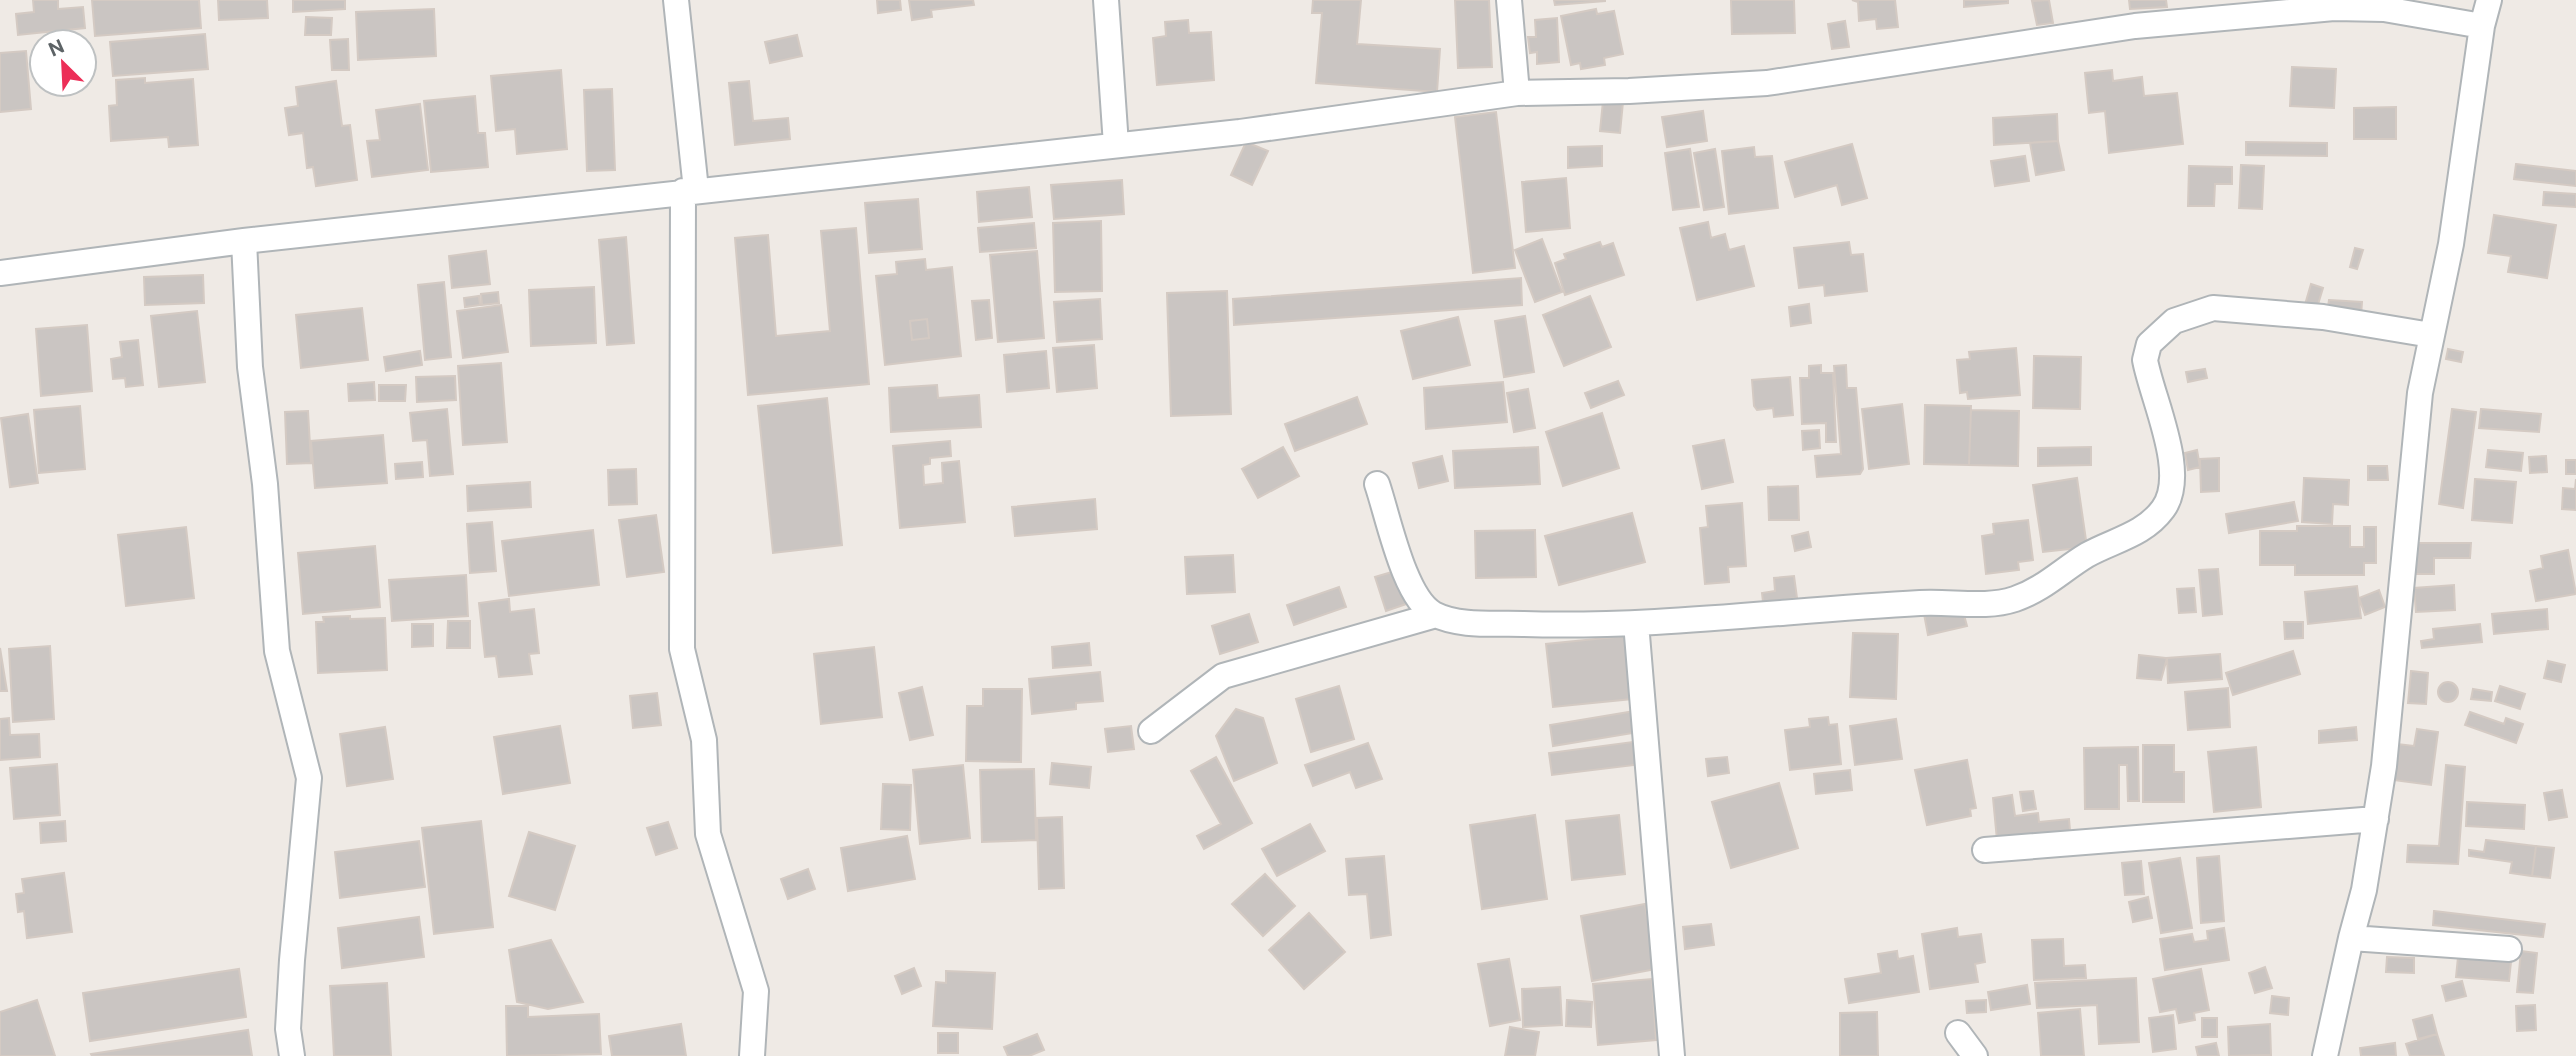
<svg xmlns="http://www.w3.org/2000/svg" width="2576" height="1056" font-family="'Public Sans',sans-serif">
	<rect width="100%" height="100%" fill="#efeae5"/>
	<path fill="#cac5c2" stroke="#d4cac3" stroke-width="2" fill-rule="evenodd" d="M33 0H58V9L83 7 85 28 18 35 16 14 34 12Z
		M92 0H199L201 28 95 36Z
		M218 0H267L268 18 219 20Z
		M293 0H345V9L293 12Z
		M877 0H900L901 10 878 13Z
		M909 0H973L974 5 931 10 932 17 912 20Z
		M1313 0H1361L1357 44 1440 49 1437 92 1316 83 1322 13H1312Z
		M1455 0H1489L1492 67 1458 68Z
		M1554 0H1605V1L1555 5Z
		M1731 0H1794L1795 33 1732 34Z
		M1852 0H1895L1898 27 1877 29 1876 19 1859 21 1858 2Z
		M1964 0H2008V3L1964 7Z
		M2049 0 2053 23 2037 25 2032 1Z
		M2129 0H2166L2167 7 2130 9Z
		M434 9 436 56 358 60 356 12Z
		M1596 9 1597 14 1614 11 1623 54 1604 58 1605 65 1581 69 1580 63 1571 65 1561 16Z
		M306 17 332 18 331 35H305Z
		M1557 18 1559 62 1537 64V52L1530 53 1528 37H1536L1535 20Z
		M1188 20 1189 33 1211 32 1214 80 1157 85 1153 38 1166 36 1165 22Z
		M1845 21 1849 47 1832 49 1828 24Z
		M205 34 208 69 113 76 110 42Z
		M797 35 802 56 770 63 765 42Z
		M348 39 349 70H332L330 40Z
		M26 51 31 109 0 112V53Z
		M2292 67 2336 69 2334 108 2290 106Z
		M561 70 567 149 517 154 515 129 496 131 491 76Z
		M2112 70 2113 81 2142 77 2144 96 2177 93 2183 144 2109 153 2105 111 2089 113 2085 73Z
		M145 78V83L193 79 198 145 169 147 168 137 111 141 109 106 117 105 116 80Z
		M336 81 342 126 350 125 357 180 316 186 313 167 307 168 303 133 289 135 285 108 298 106 296 87Z
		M749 81 753 121 788 118 790 139 735 145 729 83Z
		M612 89 615 170 587 171 584 90Z
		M475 96 478 133H485L488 167 431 172 424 101Z
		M1603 101 1623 102 1620 133 1600 131Z
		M420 104 428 170 372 177 367 141 380 140 376 110Z
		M2396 107V139H2354V108Z
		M1703 111 1707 141 1667 147 1662 117Z
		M1496 112 1515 268 1473 273 1455 117Z
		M2057 114 2058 141 1994 145 1993 118Z
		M2058 141 2064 170 2036 175 2030 143Z
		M1246 142 1268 151 1252 185 1231 175Z
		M2246 142 2327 143V156L2246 155Z
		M1852 144 1867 198 1842 205 1837 185 1795 197 1785 162Z
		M1602 146V166L1568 168V147Z
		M1754 147 1755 157 1772 156 1778 208 1729 214 1722 151Z
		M1690 149 1699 207 1673 210 1665 153Z
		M1715 149 1724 207 1704 210 1694 153Z
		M2025 156 2029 181 1995 186 1991 161Z
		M2516 164 2576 171V186L2514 179Z
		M2241 165 2264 166 2262 209 2239 208Z
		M2189 166 2232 167V184H2215L2214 206H2188Z
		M1566 178 1570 228 1526 232 1522 182Z
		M1122 180 1124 214 1054 219 1051 185Z
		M1029 187 1032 217 979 222 977 192Z
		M2544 192 2576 194V207L2543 205Z
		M918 199 922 249 869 253 865 203Z
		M2494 215 2556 225 2547 278 2508 272 2511 256 2488 253Z
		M1101 221 1102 291 1055 292 1053 223Z
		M1708 222 1711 238 1725 234 1729 250 1744 246 1754 286 1697 300 1680 228Z
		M1034 223 1036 248 980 252 978 228Z
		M856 228 869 384 748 395 735 238 768 235 776 336 830 331 821 231Z
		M626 237 634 343 607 345 599 240Z
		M1542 239 1562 292 1535 302 1515 250Z
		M1600 242 1602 247 1613 243 1624 275 1565 295 1555 263 1566 259 1564 254Z
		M1849 242 1851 255 1863 254 1867 291 1825 296 1824 285 1799 288 1794 248Z
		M2355 248 2363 250 2357 269 2350 267Z
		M486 251 490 284 452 288 449 256Z
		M1037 251 1044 338 998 342 990 255Z
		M925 259 926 270 952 267 961 356 885 365 876 276 897 274 896 262ZM927 319 929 338 912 340 910 321Z
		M203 275 204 303 145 305 144 277Z
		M1521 278 1522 305 1234 325 1233 299Z
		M444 282 451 357 425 360 418 285Z
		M2311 284 2323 288 2316 311 2304 308Z
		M594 287 596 343 531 346 529 290Z
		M1227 291 1231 414 1171 416 1167 293Z
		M498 292 499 303 482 305 481 294Z
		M479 296 480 305 465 307 464 298Z
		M1590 296 1611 347 1564 366 1543 315Z
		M1100 299 1102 339 1057 342 1054 302Z
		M989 300 992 338 976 340 972 301Z
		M2329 300 2362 302 2361 316 2327 313Z
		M1809 304 1811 323 1791 326 1789 307Z
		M501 305 508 352 463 358 457 311Z
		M362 308 368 360 301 368 296 315Z
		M197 311 205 382 159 387 151 316Z
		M1525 316 1534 372 1504 377 1495 321Z
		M1458 317 1470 365 1413 379 1401 331Z
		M927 319 929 338 912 340 910 321Z
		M87 325 92 391 41 396 36 329Z
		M138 340 143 385 126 387 125 378 113 379 111 359 122 357 120 342Z
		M1094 345 1097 388 1057 392 1053 348Z
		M2016 348 2020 395 1968 399 1967 392 1960 393 1957 360 1970 359 1969 352Z
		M2448 349 2463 352 2461 362 2446 359Z
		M420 351 422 365 386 371 384 357Z
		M1046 351 1049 388 1007 392 1004 355Z
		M2034 356 2081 357 2080 409 2033 408Z
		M501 363 507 442 463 445 458 366Z
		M1821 365V373H1833L1836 442H1826V423L1802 424 1800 378H1809V366Z
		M1846 365 1847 388H1856L1863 469 1860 474 1817 477 1815 456 1841 454 1834 366Z
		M2205 369 2207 378 2188 382 2186 372Z
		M455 376 456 400 417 402 416 377Z
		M1790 377 1793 415 1774 417 1773 408 1757 410 1754 406 1752 380Z
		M1618 381 1624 395 1591 408 1585 393Z
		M374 382 375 400 349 401 348 384Z
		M1503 382 1507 422 1426 429 1424 388Z
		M379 385H406L405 401H379Z
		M937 385 938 398 979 395 981 427 891 432 889 388Z
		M1528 389 1535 428 1514 432 1507 393Z
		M1357 397 1367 424 1295 451 1285 424Z
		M827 398 842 545 773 553 758 406Z
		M1902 404 1909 464 1869 469 1862 409Z
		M1925 405 1971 406 1969 465 1924 464Z
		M80 406 85 469 39 473 34 410Z
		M447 409 453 474 430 476 427 440 413 441 410 413Z
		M2452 409 2476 412 2463 508 2439 504Z
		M2481 409 2541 414 2539 432 2479 428Z
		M1971 410 2019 411 2018 466 1969 465Z
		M308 411 311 463 287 464 285 412Z
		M1602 413 1619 468 1563 486 1546 432Z
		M28 414 38 483 10 487 1 418Z
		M1819 430 1820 448 1803 450 1802 431Z
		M383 435 387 483 315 488 311 441Z
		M1724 440 1733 482 1702 489 1693 446Z
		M950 441 951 456 930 458V464L923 465 924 485 943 483 942 463 959 461 965 522 900 528 893 446Z
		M1283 447 1299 476 1258 498 1242 469Z
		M1538 447 1540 484 1455 488 1453 451Z
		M2091 447V465L2038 466V448Z
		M2197 450 2200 467 2188 470 2185 453Z
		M2488 450 2523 453 2521 471 2486 467Z
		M1442 456 1448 481 1419 488 1413 463Z
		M2546 456 2547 472 2530 473 2529 457Z
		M2219 458V491L2201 492 2200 459Z
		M2566 460H2576V474H2566Z
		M422 462 423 477 396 479 395 464Z
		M2368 466H2387L2388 480H2368Z
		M636 469 637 504 609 505 608 470Z
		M2077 478 2087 547 2043 552 2033 485Z
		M2304 478 2349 480 2348 505 2333 504 2332 524 2302 522Z
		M2475 479 2516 482 2512 523 2472 520Z
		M2576 479V510L2562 509 2563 488 2575 489Z
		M530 482 531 507 468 511 467 486Z
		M1798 486 1799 520H1769L1768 487Z
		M1095 499 1097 529 1015 536 1012 507Z
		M2294 502 2298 521 2229 533 2226 514Z
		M1742 503 1746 566 1728 567 1729 582 1705 584 1700 528 1708 527 1706 506Z
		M1632 513 1645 562 1559 585 1545 536Z
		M656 515 664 572 627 577 619 520Z
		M2028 520 2033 560 2018 562 2019 570 1986 574 1982 536 1994 534 1993 524Z
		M492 522 496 571 470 573 467 524Z
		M2297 526H2350V547H2364V527H2376V563H2364V575H2295V565H2260V531H2297Z
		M186 527 194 598 126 606 118 535Z
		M593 530 599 585 509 596 502 541Z
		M1535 530 1536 577 1476 578 1475 531Z
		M1808 532 1811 547 1795 551 1792 536Z
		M2411 543H2471L2470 558H2434V574H2411Z
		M375 546 380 607 303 614 298 553Z
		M2568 550 2576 594 2536 601 2530 571 2543 568 2541 556Z
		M1233 555 1235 592 1187 594 1185 557Z
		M1402 569 1412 602 1386 611 1375 577Z
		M2218 569 2222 614 2203 616 2199 570Z
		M466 575 468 616 392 621 389 580Z
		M1794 576 1797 598 1763 602 1762 593 1775 591 1774 578Z
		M2454 585 2455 610 2416 612 2414 588Z
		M2357 586 2361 618 2308 624 2305 592Z
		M1339 587 1346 607 1294 625 1287 605Z
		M2194 588 2196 612 2179 613 2177 589Z
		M2379 590 2385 607 2365 615 2359 598Z
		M509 599 510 612 534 609 539 653 529 654 532 674 499 677 496 656 485 657 479 603Z
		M1961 604 1967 626 1928 635 1924 614Z
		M2547 609 2548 629 2494 634 2492 614Z
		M1249 614 1258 642 1220 654 1212 626Z
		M350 616V619L385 618 387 670 318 673 316 622H324L323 617Z
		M448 621H470V648H447Z
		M2284 622H2303V638L2285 639Z
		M412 624H433V646L412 647Z
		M2480 624 2482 642 2422 648 2421 641 2434 639 2433 629Z
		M1853 633 1898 634 1896 699 1850 697Z
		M1625 636 1632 699 1553 707 1546 644Z
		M1089 643 1091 665 1053 668 1052 647Z
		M50 646 54 719 13 722 9 649Z
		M874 647 882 717 821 724 814 654Z
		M0 648 7 691H0Z
		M2293 651 2300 674 2233 695 2226 673Z
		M2220 654 2222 679 2168 683 2167 658Z
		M2139 655 2167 658 2161 680 2137 678Z
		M2548 661 2565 665 2561 682 2544 678Z
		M2411 671 2428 673 2426 704 2408 703Z
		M1100 672 1103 701 1076 703V709L1032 714 1029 679Z
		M2438 692a10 10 0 1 1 20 0a10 10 0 1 1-20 0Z
		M1339 686 1354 739 1311 752 1296 699Z
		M2500 686 2525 694 2520 709 2495 701Z
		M922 687 933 735 910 740 899 693Z
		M2228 688 2230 727 2188 730 2185 692Z
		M983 689H1022L1021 762 966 761 967 706H983Z
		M2473 689 2492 692 2491 701 2471 699Z
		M657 693 661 725 633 728 630 696Z
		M1236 709 1263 718 1277 763 1234 781 1216 736Z
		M1635 711 1639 732 1553 746 1550 725Z
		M2470 712 2504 724 2506 718 2523 724 2516 743 2465 725Z
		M1828 717 1829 725 1837 724 1841 764 1790 770 1785 730 1810 727 1809 719Z
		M9 718 10 735 39 734 40 757 0 760V719Z
		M1896 719 1902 759 1855 765 1850 726Z
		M560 726 570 783 503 794 494 737Z
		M1131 726 1134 749 1108 752 1105 729Z
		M385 727 393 779 347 786 340 734Z
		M2356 727 2357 740 2319 743V731Z
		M2417 729 2438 732 2431 785 2393 780 2398 744 2414 746Z
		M1640 741 1643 764 1552 775 1549 753Z
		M1368 743 1382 779 1356 788 1350 772 1313 786 1305 765Z
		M2143 745H2174V772H2184V802H2143Z
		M2138 747 2139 801H2128L2127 765H2119V809H2085L2084 748Z
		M2256 747 2261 807 2214 812 2208 752Z
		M1216 757 1252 823 1204 849 1197 836 1221 824 1191 771Z
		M1727 757 1729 773 1708 776 1706 759Z
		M1967 760 1976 808 1970 809 1971 816 1927 825 1915 770Z
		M1052 763 1091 767 1089 788 1050 784Z
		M57 764 60 815 14 819 10 768Z
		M963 765 970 838 920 844 913 770Z
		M2446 765 2465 767 2458 864 2407 862 2408 845 2439 846Z
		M1034 769 1036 840 982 842 980 770Z
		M1850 770 1852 790 1816 794 1814 774Z
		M1779 783 1798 848 1731 868 1712 802Z
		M883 784 911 785 910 830 881 829Z
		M2562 790 2567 817 2549 820 2544 793Z
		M2033 791 2036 809 2023 811 2020 792Z
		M2012 795 2015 816 2038 813 2039 822 2069 819 2071 841 1997 840 1993 798Z
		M2467 802 2525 805 2524 829 2466 826Z
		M1535 815 1547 899 1482 909 1470 825Z
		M1619 815 1625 874 1572 880 1566 821Z
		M1062 817 1064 888 1039 889 1037 818Z
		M65 821 66 841 41 843 40 823Z
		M481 821 493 927 434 934 422 828Z
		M668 822 677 848 656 855 647 828Z
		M1310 824 1325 851 1277 876 1262 849Z
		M529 832 575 846 555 910 509 896Z
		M907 836 915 879 848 891 841 848Z
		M2486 840 2536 846 2532 876 2510 873 2512 862 2469 856V850L2484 852Z
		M419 841 425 887 340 898 335 852Z
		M2536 846 2554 848 2550 878 2532 876Z
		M1384 856 1391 935 1371 938 1367 894 1349 895 1346 859Z
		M2219 856 2224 921 2201 923 2197 858Z
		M2180 858 2192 928 2161 933 2149 863Z
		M2141 861 2144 894 2125 895 2122 863Z
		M808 869 815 889 788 899 781 879Z
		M64 873 72 932 27 938 24 911 18 912 16 894 24 893 22 879Z
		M1265 874 1295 906 1263 936 1232 904Z
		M2148 897 2152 918 2133 922 2129 902Z
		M1645 904 1656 969 1592 981 1581 916Z
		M2434 911 2545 924 2543 937 2433 925Z
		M1309 913 1345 952 1304 989 1269 950Z
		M419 917 424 957 342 968 338 928Z
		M1711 924 1714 945 1685 949 1683 927Z
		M1957 928 1958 937 1981 934 1985 962 1975 964 1978 982 1930 989 1922 934Z
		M2224 928 2229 960 2165 970 2160 939 2192 934 2194 942 2208 940 2207 931Z
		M2063 939 2064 966 2085 965 2086 978 2034 980 2032 940Z
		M551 940 583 1002 548 1009 517 1002 509 950Z
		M1897 951 1898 959 1913 956 1919 992 1849 1003 1845 979 1881 973 1878 954Z
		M2521 951 2537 953 2533 993 2517 992Z
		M2387 957 2414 958V973L2386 972Z
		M2458 957 2511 962 2509 981 2456 977Z
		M1509 959 1520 1020 1490 1026 1478 964Z
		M2265 967 2272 988 2255 993 2249 973Z
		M914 968 921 986 902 994 895 976Z
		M239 969 246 1017 90 1041 83 993Z
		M2201 969 2209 1010 2194 1013 2195 1020 2179 1023 2176 1009 2160 1012 2153 979Z
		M946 971 995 973 992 1029 933 1026 936 982 946 983Z
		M2136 978 2139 1042 2099 1044 2097 1005 2037 1008 2035 983Z
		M1652 979 1656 1040 1598 1045 1593 984Z
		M2462 981 2466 996 2446 1001 2442 986Z
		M387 983 391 1056H334L330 986Z
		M2027 985 2030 1004 1991 1010 1988 992Z
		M1560 987 1562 1025 1523 1027 1522 989Z
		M2272 996 2289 998 2288 1015 2270 1013Z
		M37 1000 55 1056H0V1012Z
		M1567 1000 1592 1002 1591 1027 1566 1026Z
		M1986 1000V1012L1967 1013 1966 1001Z
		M2535 1005 2536 1030 2517 1031 2516 1006Z
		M506 1006H528V1017L599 1014 601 1054 507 1056Z
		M2080 1009 2084 1056H2041L2038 1013Z
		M1877 1012 1878 1056H1840V1013Z
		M2173 1015 2176 1049 2153 1052 2149 1018Z
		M2432 1015 2437 1034 2418 1039 2413 1020Z
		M2202 1018H2217V1037H2202Z
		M681 1024 686 1056H612L609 1036Z
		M2270 1024 2271 1055 2229 1056 2228 1027Z
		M1510 1027 1539 1032 1535 1056H1505Z
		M248 1030 252 1056H92L91 1054Z
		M938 1033H958V1053H938Z
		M1037 1034 1044 1050 1029 1056H1008L1004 1047Z
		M2437 1034 2444 1056H2410L2406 1044Z
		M2216 1043 2219 1056H2198L2196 1047Z
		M2395 1043 2396 1056H2361L2360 1048Z"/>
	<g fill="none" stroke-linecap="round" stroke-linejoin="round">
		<g stroke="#b0b5b8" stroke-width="28">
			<path id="street" d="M676 0 696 190
				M1106 0 1116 145
				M1509 0 1517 93
				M2489 0 2482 26 2451 244 2420 393 2384 766 2364 890 2351 938 2509 949
				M683 191 682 649 704 740 708 834 756 991 752 1056
				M244 241 250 367 265 484 277 651 309 778 292 960 288 1029 292 1056
				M0 273 244 241 1240 132 1517 93 1629 91 1767 83 2135 26 2334 8 2384 9 2482 26
				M1377 484C1388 516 1404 598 1434 614 1459 627 1495 623 1523 624 1656 628 1787 610 1920 603 1952 601 1985 609 2015 599 2044 589 2062 570 2087 555 2114 540 2144 535 2163 509 2189 474 2152 399 2145 360L2149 344 2174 321 2213 308 2323 317 2431 335
				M1636 623 1672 1056
				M1151 731 1223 676 1436 615
				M1985 850 2376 819
				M1958 1033 1975 1056
				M2325 1056 2351 938"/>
		</g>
		<use href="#street" stroke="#fff" stroke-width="24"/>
	</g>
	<g transform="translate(63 63) rotate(336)"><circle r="33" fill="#ffffff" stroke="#bec1c2" stroke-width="2"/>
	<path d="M0-5L12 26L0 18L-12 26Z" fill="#ec2e57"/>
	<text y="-10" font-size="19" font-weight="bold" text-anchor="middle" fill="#5d6366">N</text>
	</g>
</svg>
